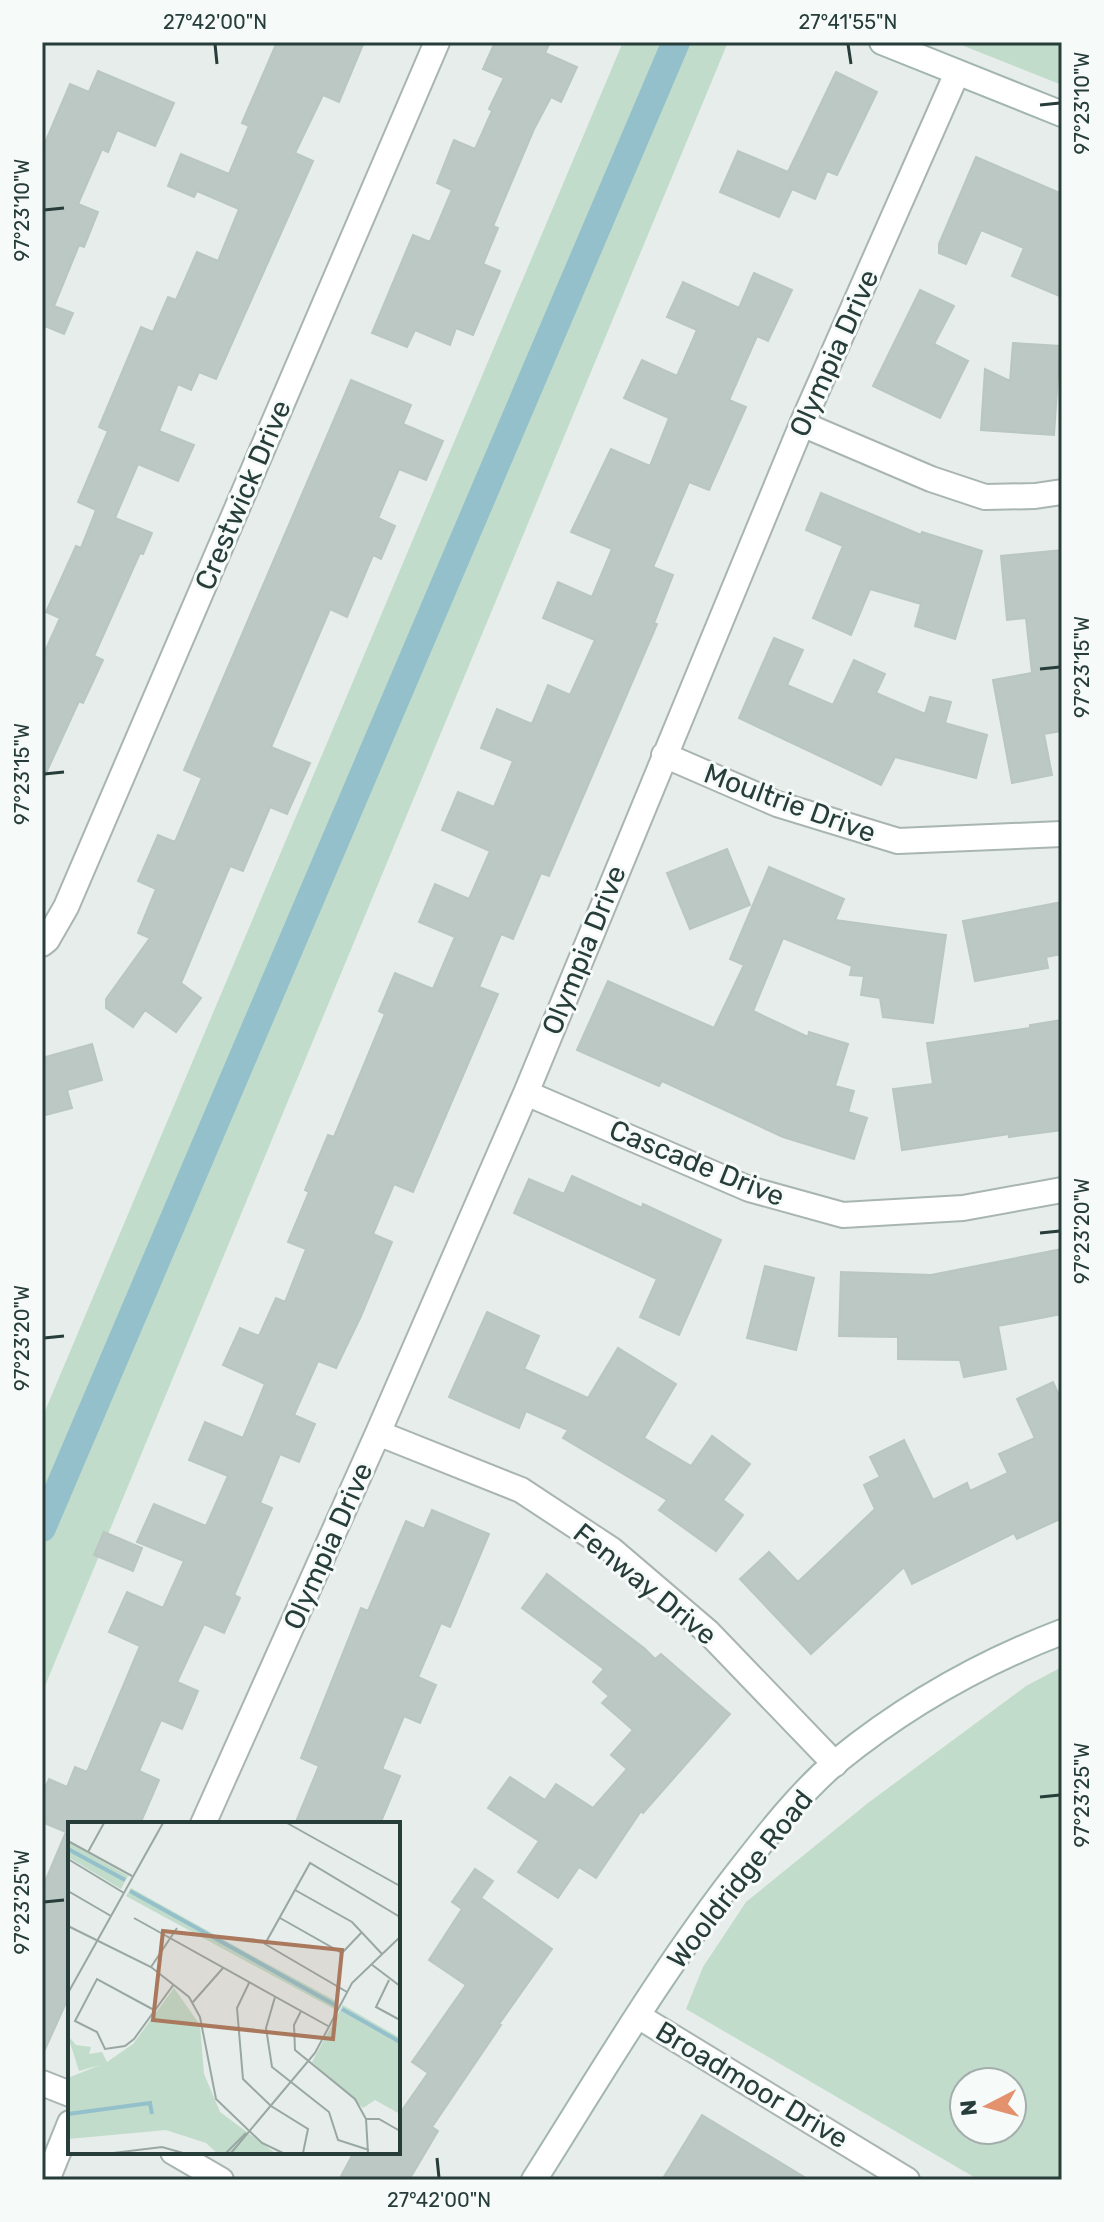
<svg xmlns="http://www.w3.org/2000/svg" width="1104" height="2222" font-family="Rubik,sans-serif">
	<rect width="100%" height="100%" fill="#e6edea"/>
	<path fill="#c1dcca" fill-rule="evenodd" d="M623 42H728L42 1693V1418Z
		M954 42H1062V85Z
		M1062 1667V2180H979L686 2009 703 1967 746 1902 868 1803 1026 1686ZM964 2082H1012V2130H964Z"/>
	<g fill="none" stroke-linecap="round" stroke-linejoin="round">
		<path stroke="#94c0cc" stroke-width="28" d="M42 1528 676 42"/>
	</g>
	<path fill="#bbc8c3" stroke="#b9c6c1" stroke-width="2" d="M277 42H364L339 102 323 95 295 153 313 161 216 379 199 372 191 390 178 384 159 431 194 445 178 481 138 464 115 518 152 533 143 554 140 553 94 656 103 660 83 703 79 701 42 782V658L60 618 46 612 76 546 81 548 96 510 78 502 108 431 99 427 141 327 153 332 168 297 176 300 197 252 218 261 239 209 197 191 194 197 168 186 181 154 229 174 249 126 242 123Z
		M495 42H550L545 53 577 67 561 102 551 97 534 129 493 226 498 228 483 264 500 271 473 335 456 328 450 345 415 330 407 347 372 333 413 235 430 242 452 190 437 183 454 140 475 149 492 111 489 109 504 78 483 69Z
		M98 71 174 103 155 146 117 130 108 152 102 149 78 204 98 212 84 247 79 245 54 306 73 313 64 334 45 326 42 334V150L70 84 89 92Z
		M836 72 877 92 837 175 827 171 815 199 792 189 779 217 720 192 738 151 788 172Z
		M976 157 1062 194V297L1012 276 1024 248 981 230 966 264 939 253V244Z
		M754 273 792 290 768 341 757 336 729 400 746 407 709 490 689 482 653 567 673 575 654 623 657 624 549 876 541 873 513 939 501 934 479 987 498 994 413 1192 394 1184 373 1234 392 1242 361 1316 336 1368 318 1361 294 1415 315 1424 299 1462 280 1454 260 1503 272 1508 234 1595 240 1598 224 1633 204 1624 177 1682 198 1691 182 1729 161 1720 139 1771 159 1780 140 1824H70V1994L42 2056V1889L66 1832 42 1822V1795L49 1779 67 1787 75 1767 87 1772 140 1646 109 1632 127 1592 163 1608 184 1561 137 1542 154 1504 206 1526 228 1476 189 1460 205 1422 243 1438 265 1384 223 1365 240 1328 259 1336 276 1298 285 1302 306 1249 288 1242 309 1192 305 1190 328 1135 334 1137 385 1014 379 1011 395 973 433 989 455 937 419 922 435 884 469 899 490 851 442 830 458 792 494 807 513 761 481 748 497 709 532 724 548 685 570 695 595 640 543 618 558 582 592 597 612 549 571 532 611 449 650 466 669 418 624 398 642 360 677 376 697 330 667 317 683 282 739 308Z
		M920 290 954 306 934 344 968 361 940 418 873 386Z
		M1013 343 1060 346 1054 435 981 430 985 369 1010 381Z
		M351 380 411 405 403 424 443 441 426 480 399 469 378 518 395 526 381 559 373 555 347 617 330 609 271 747 310 763 287 814 270 807 243 871 230 866 181 983 201 998 176 1032 145 1010 133 1027 106 1008V999L150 938 138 933 156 889 138 881 158 835 175 842 202 778 184 770Z
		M821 493 921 535 922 532 982 551 955 639 915 626 921 604 870 589 851 635 813 618 843 546 806 530Z
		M1062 550V731L1044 734 1052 775 1012 783 993 680 1032 673 1026 618 1007 620 1001 556Z
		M774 638 803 650 787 685 833 705 854 660 885 674 876 693 925 714 930 697 951 702 945 723 987 735 976 778 895 757 881 785 739 718Z
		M727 849 750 905 690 929 667 873Z
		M769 867 844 899 835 920 946 935 933 1023 883 1017 880 998 861 995 864 976 850 975 852 966 783 938 753 1011 808 1037 809 1032 848 1044 835 1086 854 1091 848 1112 867 1118 854 1159 783 1137 662 1081 659 1086 577 1050 608 981 714 1028 744 965 730 959Z
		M1062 902V954L1046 957 1048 968 975 981 963 921Z
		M1062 1020V1130L1009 1137V1134L902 1150 893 1089 933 1084 927 1043 1030 1028V1025Z
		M92 1044 102 1080 67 1090 72 1108 42 1116V1058Z
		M572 1176 642 1208 643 1204 721 1240 679 1335 640 1317 657 1279 514 1213 529 1179 564 1194Z
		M1062 1249V1314L998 1326 1006 1369 964 1377 960 1360 898 1359V1337L839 1336 841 1272 931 1275Z
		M765 1266 814 1278 796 1350 747 1338Z
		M487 1312 539 1336 524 1369 588 1398 618 1348 676 1384 644 1438 691 1466 712 1436 750 1464 723 1500 743 1515 716 1551 659 1510 667 1500 563 1438 568 1430 526 1411 519 1428 449 1397Z
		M1053 1382 1062 1402V1518L1017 1539 1014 1533 912 1584 904 1567 811 1654 740 1579 769 1552 798 1582 875 1509 864 1485 880 1477 870 1457 904 1440 933 1500 967 1483 970 1491 1008 1473 999 1454 1035 1438 1017 1399Z
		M432 1510 489 1534 450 1627 441 1623 418 1677 436 1685 420 1723 404 1716 382 1769 400 1776 380 1824H295L319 1766 301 1758 361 1608 368 1611 406 1521 424 1529Z
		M104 1532 142 1548 133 1571 94 1555Z
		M547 1574 644 1648 655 1659 661 1654 730 1714 643 1813 641 1811 596 1878 579 1867 558 1898 518 1872 539 1841 488 1808 510 1777 545 1800 556 1784 593 1808 627 1769 611 1755 633 1730 602 1703 609 1696 593 1682 604 1669 522 1608Z
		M475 1869 493 1881 481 1898 552 1949 499 2024 501 2025 432 2127 438 2131 409 2180H339L354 2152H398V2116L428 2073 412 2062 466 1985 429 1960 462 1909 452 1902Z
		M702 2115 809 2180H662Z"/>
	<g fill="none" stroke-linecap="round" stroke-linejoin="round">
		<g stroke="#a9b5b1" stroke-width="28">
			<path id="street" d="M802 424 931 479 985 497 1035 496 1062 492
				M664 755 777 804 898 841 1062 834
				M42 944 47 940 66 907 437 42
				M526 1093 749 1189 843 1215 963 1208 1062 1190
				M378 1433 521 1490 612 1550 708 1632 835 1764
				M203 1824 378 1433 526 1093 802 424 957 73
				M638 2016 907 2180
				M42 2083 70 2094
				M173 2152 221 2180
				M47 2180 70 2123"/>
		</g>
		<g stroke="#a2b5af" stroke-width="28">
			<path id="secondary" d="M882 42 1062 114
				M534 2180C601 2074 665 1965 743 1866 771 1830 801 1792 836 1762 906 1705 978 1664 1062 1632"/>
		</g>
		<use href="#street" stroke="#fff" stroke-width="24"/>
		<use href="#secondary" stroke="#fff" stroke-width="24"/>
	</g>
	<path fill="none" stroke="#263d39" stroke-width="3" d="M215 44 217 64M848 44 851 64M1040 105 1060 103M44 210 64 208M1040 669 1060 667M44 774 64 772M1040 1233 1060 1231M44 1338 64 1336M1040 1797 1060 1795M44 1902 64 1900M437 2158 439 2178"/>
	<g text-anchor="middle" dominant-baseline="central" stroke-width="6" stroke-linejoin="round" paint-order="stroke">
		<g font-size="28" fill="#263d39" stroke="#f6faf8">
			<text transform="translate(834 353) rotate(-66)">Olympia Drive</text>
			<text transform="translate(243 495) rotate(-67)">Crestwick Drive</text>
			<text transform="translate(790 803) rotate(20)">Moultrie Drive</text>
			<text transform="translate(584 950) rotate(-68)">Olympia Drive</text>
			<text transform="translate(697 1163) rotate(22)">Cascade Drive</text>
			<text transform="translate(328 1546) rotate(-66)">Olympia Drive</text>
			<text transform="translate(645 1584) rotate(39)">Fenway Drive</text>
			<text transform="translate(740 1879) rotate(-52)">Wooldridge Road</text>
			<text transform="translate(752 2085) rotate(31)">Broadmoor Drive</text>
		</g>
	</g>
	<g transform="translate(68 1822)">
		<rect width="332" height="332" fill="#e6edea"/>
		<path d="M0 20 60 54 53 67 0 35ZM63 66 176 129 270 180 266 187 58 74ZM106 166 132 203 136 252 152 290 207 331H149L138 321 98 308 0 317V256L32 243 11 249 0 214 8 223 23 225 21 232 34 230 39 240 65 222ZM275 183 332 216V292L307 278 295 286 244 240Z" fill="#c1dcca"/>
		<path fill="none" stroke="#94c0cc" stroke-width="4" d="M0 27 57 58M62 69 267 183M274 187 332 220M0 292 82 281 84 292"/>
		<path fill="none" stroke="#99a7a3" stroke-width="2" d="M219 1 332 64M0 19 64 54M20 30 36 1M0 37 56 71M227 68 284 100 314 132M0 69 43 94M66 96 260 204M212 96 274 131 294 110M0 104 83 145 121 175 132 195 148 277 194 321 215 331M303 142 332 164M83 145 109 106M321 158 308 185 332 198M181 161 169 186 175 257 203 284 240 307 235 331M279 170 197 122 242 41 332 95M0 171 95 1M207 175 198 206 204 245 261 290 270 318 301 328M125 180 155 146M86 188 29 157 7 199 29 210 37 227 57 224 66 217 106 162M233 189 226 203 227 228 287 277 298 297 300 331M298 297H311L332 309M45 331 94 325 115 331M158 331 178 311M163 331 247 231 284 161 332 115"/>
		<path fill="#aa785d" fill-opacity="0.15" stroke="#aa785d" stroke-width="4" d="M95 109 274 128 265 217 85 198Z"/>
		<rect width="332" height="332" fill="none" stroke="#263d39" stroke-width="4"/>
	</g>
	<rect width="1104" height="2222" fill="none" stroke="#f6faf8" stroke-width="88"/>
	<g transform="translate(988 2106) rotate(264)"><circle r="38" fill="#f6faf8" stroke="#a3aeac" stroke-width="2"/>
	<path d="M0-6L14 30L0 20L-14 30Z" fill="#e3926d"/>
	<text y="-12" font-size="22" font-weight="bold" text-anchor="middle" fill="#263d39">N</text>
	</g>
	<rect x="44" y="44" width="1016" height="2134" fill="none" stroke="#263d39" stroke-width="3"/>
	<g font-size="20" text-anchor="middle" fill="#263d39">
		<text x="215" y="29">27°42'00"N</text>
		<text x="848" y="29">27°41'55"N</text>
		<text transform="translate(1082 103) rotate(-90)" y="7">97°23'10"W</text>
		<text transform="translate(22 210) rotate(-90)" y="7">97°23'10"W</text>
		<text transform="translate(1082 667) rotate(-90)" y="7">97°23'15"W</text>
		<text transform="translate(22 774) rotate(-90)" y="7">97°23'15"W</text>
		<text transform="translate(1082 1231) rotate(-90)" y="7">97°23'20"W</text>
		<text transform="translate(22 1338) rotate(-90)" y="7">97°23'20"W</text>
		<text transform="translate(1082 1795) rotate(-90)" y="7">97°23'25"W</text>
		<text transform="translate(22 1902) rotate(-90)" y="7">97°23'25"W</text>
		<text x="439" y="2207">27°42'00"N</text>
	</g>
</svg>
